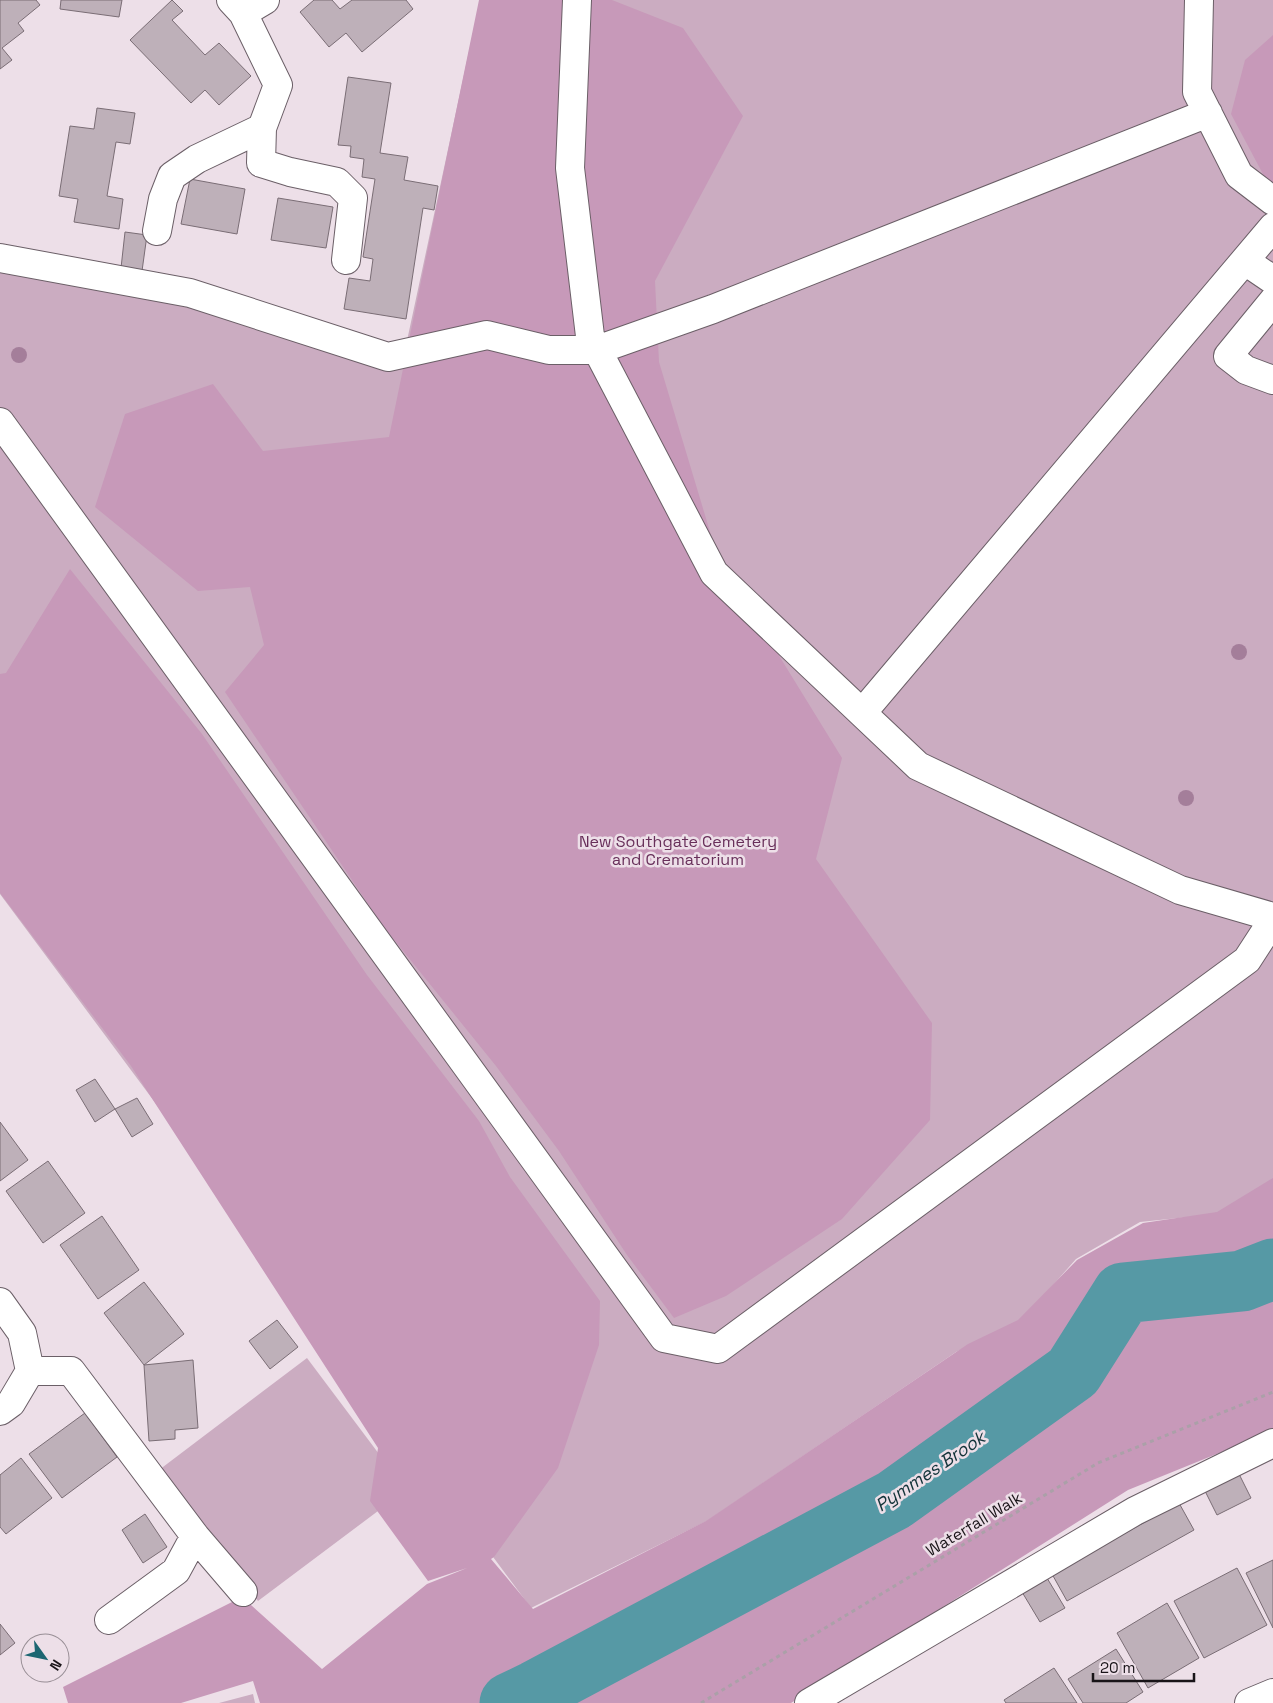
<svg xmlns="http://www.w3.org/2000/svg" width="1273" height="1703" font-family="'Space Grotesk',sans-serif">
	<rect width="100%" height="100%" fill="#eddfe8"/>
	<path fill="#cbacc1" d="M480 0H1273V1180L1217 1214 1140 1222 1076 1259 1023 1319 956 1352 707 1521 531 1608 0 894V246L405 350Z
		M307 1358 406 1490 258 1601 159 1470Z
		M253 1694 255 1703H219Z"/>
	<path fill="#c799b9" d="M479 0H612L683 28 743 116 655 281 659 362 717 555 842 758 816 859 932 1023 930 1120 842 1219 726 1296 674 1318 627 1255 559 1151 496 1066 383 926 225 692 264 645 250 587 198 591 95 507 125 414 213 384 263 451 389 437Z
		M1273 35V193L1231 114 1245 60Z
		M70 569 202 734 367 975 479 1121 510 1177 600 1301 599 1345 558 1468 494 1557 491 1559 533 1609 706 1521 968 1344 1018 1320 1077 1260 1143 1223 1217 1212 1273 1178V1431L1128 1490 791 1703H260L253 1681 181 1703H68L63 1687 242 1597 322 1669 427 1584 467 1568 428 1581 370 1501 378 1448 131 1066 0 893V674L6 673Z"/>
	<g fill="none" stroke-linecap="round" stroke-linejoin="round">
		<path stroke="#5699a5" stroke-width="61" d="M510 1703 535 1691 894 1500 1073 1372 1123 1293 1242 1281 1273 1269"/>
	</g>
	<path fill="#beb0b9" stroke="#7a6d75" d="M0 0H36L40 5 18 23 24 31 2 48 12 60 0 69Z
		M61 0H122L119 17 60 9Z
		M172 0 183 11 172 20 205 55 219 43 251 76 219 105 205 90 191 103 130 40Z
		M314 0H332L340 9 352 0H406L413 9 362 52 346 33 329 47 300 12Z
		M348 77 391 83 380 153 408 157 404 180 438 186 434 210 423 208 406 319 344 309 349 278 370 281 373 259 363 257 375 179 362 177 364 159 350 157 351 146 338 145Z
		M97 108 135 113 130 144 116 142 107 196 123 199 119 229 74 222 78 199 59 196 70 126 94 129Z
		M190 179 245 189 237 234 181 224Z
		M278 198 333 207 326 248 271 240Z
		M125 232 147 235 142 271 121 268Z
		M95 1079 115 1109 95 1122 76 1090Z
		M137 1098 153 1124 132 1137 115 1109Z
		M0 1122 28 1160 0 1181Z
		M48 1161 85 1213 43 1243 6 1191Z
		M102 1216 139 1270 98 1299 60 1245Z
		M144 1282 184 1334 144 1365 104 1313Z
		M277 1320 298 1347 270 1369 249 1341Z
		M193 1360 198 1428 175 1430V1439L149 1441 144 1365Z
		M85 1413 117 1457 62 1498 29 1454Z
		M21 1458 52 1498 6 1534 0 1527V1475Z
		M1237 1470 1251 1498 1217 1515 1203 1487Z
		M1179 1503 1194 1530 1067 1601 1052 1574Z
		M145 1514 167 1547 143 1563 122 1530Z
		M1273 1560V1628L1246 1573Z
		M1237 1568 1267 1625 1204 1658 1174 1601Z
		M1047 1578 1065 1608 1040 1622 1022 1592Z
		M1167 1603 1199 1658 1148 1688 1117 1633Z
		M0 1624 15 1643 0 1655Z
		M1116 1649 1143 1692 1126 1703H1083L1068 1679Z
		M1054 1668 1077 1703H1006L1004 1700Z"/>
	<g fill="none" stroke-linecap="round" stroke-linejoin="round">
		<g stroke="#6b5f67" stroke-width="30">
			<path id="minor" d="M231 0 243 13 278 85 262 128 261 163 290 172 337 182 353 198 346 260
				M577 0 570 168 590 336 714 573 918 766 1180 890 1273 917
				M1199 0 1197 92 1239 175 1273 201
				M243 13 265 0
				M157 231 163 199 172 176 197 159 262 128
				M0 258 190 293 388 357 487 335 549 350H597L713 309 1208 113
				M1245 261 1273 280
				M1273 301 1228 356 1246 370 1273 380
				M0 422 664 1338 718 1349 1247 960 1273 920
				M862 713 1273 227
				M0 1302 22 1333 30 1371
				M30 1371H71L195 1536 176 1571 109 1620
				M0 1411 11 1403 30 1371
				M195 1536 243 1592
				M809 1703 1135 1511 1273 1443
				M1249 1703 1273 1693"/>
		</g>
		<path stroke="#aba0a8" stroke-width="3" stroke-dasharray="4 4" stroke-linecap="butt" d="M701 1703 1098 1463 1273 1392"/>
		<use href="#minor" stroke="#fff" stroke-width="28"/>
	</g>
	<g fill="#a47e9a">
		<circle cx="19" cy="355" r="8"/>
		<circle cx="1239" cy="652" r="8"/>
		<circle cx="1186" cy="798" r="8"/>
	</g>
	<g text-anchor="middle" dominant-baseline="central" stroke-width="5" stroke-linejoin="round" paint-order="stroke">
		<g font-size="16" fill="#682f5a" stroke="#eddfe8">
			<text x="678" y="841">New Southgate Cemetery<tspan x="678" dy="18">and Crematorium</tspan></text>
		</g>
		<g font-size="16" fill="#191418" stroke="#eddfe8">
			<text transform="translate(974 1524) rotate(-31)">Waterfall Walk</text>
		</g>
		<g font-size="18" font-style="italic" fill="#123339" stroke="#eddfe8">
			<text transform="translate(930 1471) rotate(-34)">Pymmes Brook</text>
		</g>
	</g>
	<g transform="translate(45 1658) rotate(123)"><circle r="24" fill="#eddfe8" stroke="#988e95"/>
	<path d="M0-4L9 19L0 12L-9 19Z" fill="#1c6672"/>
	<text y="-8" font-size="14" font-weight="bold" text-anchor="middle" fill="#191418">N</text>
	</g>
	<path d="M1093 1673v8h101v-8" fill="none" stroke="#191418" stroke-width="2.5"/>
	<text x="1100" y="1673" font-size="15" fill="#191418" stroke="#eddfe8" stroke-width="4" paint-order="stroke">20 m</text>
</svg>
